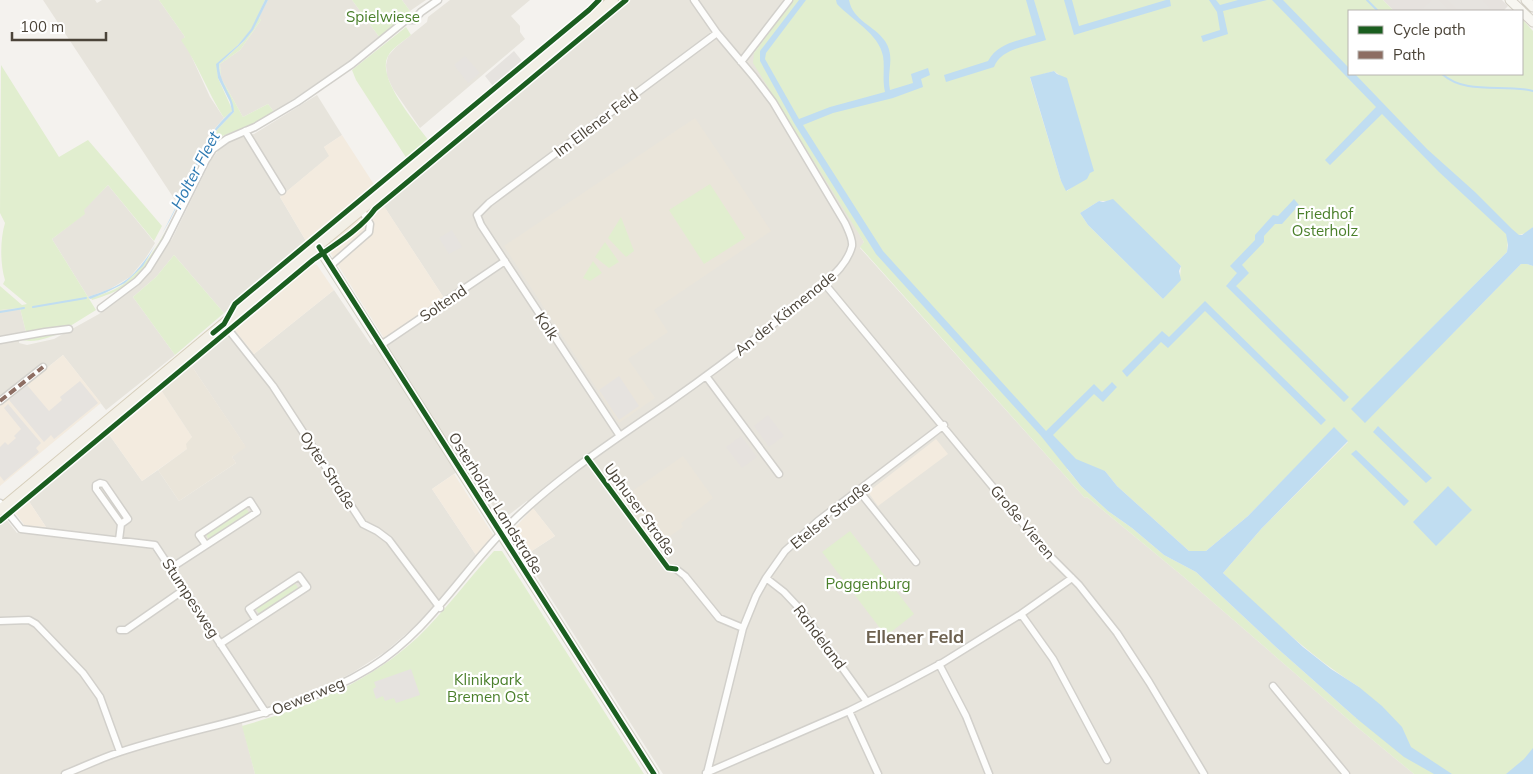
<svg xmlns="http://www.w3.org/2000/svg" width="1533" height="774" font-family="Mulish,sans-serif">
	<rect width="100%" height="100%" fill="#f4f2ee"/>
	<path fill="#e7e4dc" d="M43 0H95L97 3 102 0H159L185 37 182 40 189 51 210 97 224 118 210 134 196 164 175 200Z
		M268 0H352L380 38 350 61 274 112 268 104 243 117 221 78 220 64 240 50 261 20 259 17Z
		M402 0H426L410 11Z
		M450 0H530L511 16 520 26V32L525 39 420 128 393 89 387 76 386 65 388 56 396 47 427 22 428 17Z
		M628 0H793L754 53 864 242 860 248 1085 498 1087 497 1185 578 1357 727 1414 774H663L524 556 555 536 527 501 502 520 467 465 432 489 476 555 462 575 421 621 385 652 352 673 320 689 271 707 240 716 255 774H0V524L6 519 17 533 25 526 46 527 28 500 108 433 142 481 158 470 179 501 236 463 232 457 245 446 191 365 234 329 254 354 334 290 371 345 444 298 383 205Z
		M317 95 342 135 324 147 330 156 280 197 306 241 230 304V308L224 313 174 255 156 277 133 297 175 355 106 410 63 355 0 406V310L20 308 26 332 19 333V343L27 345 54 339 99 314 109 306 114 300 150 270 161 255 172 239 211 160 222 146 236 138 254 134Z
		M108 185 155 243 145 259 130 277 110 289 88 297 52 239 84 214 83 210Z"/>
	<path fill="#f3ebdf" d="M342 135 375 186 306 241 280 197 329 156 324 147Z
		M380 200 444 298 384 338 326 246Z
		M313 264 317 265 334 290 254 354 234 329Z
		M63 355 101 403 0 486V406Z
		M161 390 192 437 187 449 142 481 108 433Z
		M936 439 948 454 878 506 868 492Z
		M454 474 494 536 476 555 432 489Z
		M28 500 46 527 25 526 14 511Z
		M533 508 555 536 524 556 511 532Z"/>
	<path fill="#e6e2de" d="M1383 0H1502L1508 6 1503 11H1394Z
		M768 415 784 436 769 447 754 426Z
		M741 436 757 457 742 468 726 447Z"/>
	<path fill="#eae5da" d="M695 118 771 231 654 310 668 332 628 359 655 398 619 423 504 246Z
		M191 365 246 447 232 457 236 463 179 501 158 470 187 449 186 444 192 437 161 390Z
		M683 456 713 498 681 523 683 527 663 541 661 538 654 544 621 499Z"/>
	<path fill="#e1eecf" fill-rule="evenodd" d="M159 0H265L252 29 238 45 217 64 218 78 232 109V111L224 118C208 93 198 64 181 40L185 37Z
		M352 0H402L410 11 380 38Z
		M793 0H1383L1394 11H1349V74H1522V19L1533 31V227L1526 233 1508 238 1507 252 1352 409 1453 333 1521 264H1527L1533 266V774H1414L1357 727 1185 578 1087 497 1085 498 860 247 864 242 753 63 754 53ZM1054 71 1062 77 1090 173 1067 191 1061 181 1030 78ZM1099 201H1108L1181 266 1180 277 1163 299 1088 225 1080 213ZM1334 428 1348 442 1262 528 1223 573C1266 614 1308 655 1359 687L1356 718 1277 648 1196 572 1164 555 1132 528 1108 511 1081 486 1067 469 1105 471 1117 486 1189 551H1206L1248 516Z
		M259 17 261 20 240 50 220 64 221 78 243 117 268 104 274 112 256 123 222 136 210 147 207 145 214 133 234 112C231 95 219 82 219 64L244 41Z
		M406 27 411 35C404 41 393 47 388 56 376 78 416 123 429 141L407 159 356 80 352 70Z
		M1 65 59 157 88 140 162 226 154 241 108 185 84 210 85 214 52 239 96 310 67 328 26 332 20 308 0 310V286L22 305 27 304 3 284 5 280C0 264 0 239 5 223L0 213Z
		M481 115 483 116 400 186 399 183Z
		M203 156 204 158C186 195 161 261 127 285 116 292 105 296 92 300L91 298C103 294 117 290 126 282 162 252 182 197 203 156Z
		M710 184 745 238 704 264 669 210Z
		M621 217 634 251 626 257 608 238Z
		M605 242 619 262 609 268 595 257Z
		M174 255 224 313 175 355 133 297 156 277Z
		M593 261 602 273 590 281 583 278Z
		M61 333C48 338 33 344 19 339L29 336Z
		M189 358 192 359 143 400 144 396Z
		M103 430 105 432 50 478 48 476Z
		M245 507 250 514 209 540 205 533Z
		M850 531 914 614 886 636 822 552Z
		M494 551H502L644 774H255L242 726C306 708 369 683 418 637 446 610 468 579 494 551Z
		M294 582 299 589 260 615 255 608Z"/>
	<path fill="#e6e3df" d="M1432 0H1439L1450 11H1420Z
		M1448 0H1482L1489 8 1486 11H1459Z
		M514 51 522 61 493 86 485 76Z
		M465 56 480 73 468 83 454 65Z
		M452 230 462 247 449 254 439 238Z
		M619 376 639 406 619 420 599 390Z
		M80 381 98 403 54 439 51 435 44 442 9 400 27 385 49 411 62 400 60 397Z
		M8 404 41 443 36 448 39 452 4 481 0 476V447L5 442 8 445 16 438 14 436 21 429 4 408Z
		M411 669 420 695 396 703 394 698 385 701 383 696 376 699 373 689 376 687 374 682Z"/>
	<path fill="#c0ddf1" d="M265 0H268L253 30 244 41 219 64C219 84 234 95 234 112L214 133 209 142 170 220 143 266 125 283 105 293 90 299 88 297C102 292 118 287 130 277 158 251 178 202 194 168 206 144 211 129 232 111L230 102 218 78 216 64 238 45 251 29Z
		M799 0H806L766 53 765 59 799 119 830 107 885 92C882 79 885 68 883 56 879 34 852 20 837 4L836 0H849C853 21 874 25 885 41 896 58 886 71 890 90L913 83 911 74 928 68 930 75 921 79 923 87 893 98 833 113 803 125 883 251 1046 431 1094 384 1102 392 1112 382 1117 387 1103 402 1094 394 1053 435 1076 459 1105 471 1117 486 1189 551H1206L1248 516 1334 427 1348 441 1262 528 1223 573 1303 647 1331 669 1359 687 1382 706 1402 727 1411 747 1452 774H1434L1404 757 1356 718 1277 648 1196 572 1164 555 1132 528 1108 511 1081 486 1041 436 876 254 794 123 760 61V51Z
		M1026 0H1034L1046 40C1029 46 1001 48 994 67L946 82 944 75 988 61C998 43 1018 41 1036 35Z
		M1064 0H1072L1079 26 1166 0H1170L1171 6 1074 35Z
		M1209 0H1216L1220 5 1238 0H1267L1223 11 1228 34 1203 42 1201 36 1220 30 1217 12Z
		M1272 0H1283L1349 68V74H1355L1427 149 1475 192 1512 229 1519 235H1522L1533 227V266L1527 264H1521L1365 423 1351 409 1507 252 1508 245 1506 234 1439 172 1382 114 1330 165 1325 160 1376 107Z
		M1054 71 1057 74 1067 78 1094 171 1090 173 1087 179 1066 191 1061 181 1030 77Z
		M1113 199 1181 266 1179 271 1181 280 1163 299 1088 225 1080 213 1099 201 1103 202Z
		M1294 199 1299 205 1282 224H1275L1264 236V242L1242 265 1249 273 1236 286 1349 397 1344 402 1226 286 1237 273 1230 266 1255 240V235L1273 215 1278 216Z
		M1205 301 1326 420 1321 425 1205 311 1168 348 1161 342 1127 377 1122 371 1162 331 1169 337Z
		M1378 426 1432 478 1426 483 1373 432Z
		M1356 450 1409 501 1404 506 1351 454Z
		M1448 486 1472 510 1436 546 1413 522Z
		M1533 748V774H1506L1524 759Z"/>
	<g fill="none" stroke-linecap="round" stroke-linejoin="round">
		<path stroke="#c0ddf1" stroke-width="2" d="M1367 0 1378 11
			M1442 74C1467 96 1504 83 1533 91
			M33 307 86 298
			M0 312 24 308"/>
		<g stroke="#d2d0cb" stroke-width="9">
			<path id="street" d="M741 62 789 0
				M245 131 282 191
				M330 266 369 232 370 224 361 209
				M824 283 1050 556 1079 585 1117 633 1149 682 1204 774
				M101 308 137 281 148 269 166 240 206 160 213 149 227 139 255 127 297 102 352 64 406 20H414L421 12 438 0
				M224 324 273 386 363 524 377 531 389 540 440 608
				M0 340 45 332 69 329
				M381 345 505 261
				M706 376 779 474
				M0 401 43 367
				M620 436 481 225 477 215 489 203 717 33
				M859 491 916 562
				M0 503 21 529 155 545 266 713
				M119 540 121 524 96 489V485L100 483 104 484 128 519 121 524
				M171 568 257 512 250 501 199 535 206 545
				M676 569 685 576 719 618 743 628
				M766 578 784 592 799 608 867 702
				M1021 614 1053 659 1107 760
				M0 621 29 620 36 624 83 673 100 697 120 752
				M120 630H126L185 589
				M220 644 307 587 299 576 249 609 256 620
				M939 664 966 716 989 774
				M1273 686 1346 774
				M849 711 878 774
				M706 773 849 711 897 687 942 663 1021 614 1072 578
				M707 773 743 628 756 596 766 578 785 551 818 521 944 425
				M65 774C83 767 101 758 120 752 204 724 294 715 370 668 426 633 458 578 502 532 552 480 612 442 671 401 715 370 757 338 798 304 812 293 828 282 840 268 845 262 850 254 852 246 853 239 848 230 845 223L773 102 754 77 717 33 694 0"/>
		</g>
		<g stroke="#d3cfc5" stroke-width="11">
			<path id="secondary" d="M1510 0 1533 22
				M1526 0 1533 7
				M317 245 654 774"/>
		</g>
		<g stroke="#d6cebb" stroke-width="12">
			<path id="primary" d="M0 510 613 0"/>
		</g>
		<use href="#street" stroke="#fdfdfc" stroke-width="6"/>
		<use href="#secondary" stroke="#f7f6f1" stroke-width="9"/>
		<use href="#primary" stroke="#f2efe6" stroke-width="10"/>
		<path stroke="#8d6e63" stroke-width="4" stroke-dasharray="8 4" stroke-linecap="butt" d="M0 401 43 367"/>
		<g stroke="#fff" stroke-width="8">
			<path id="cycleway" d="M319 247 654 774
				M213 333 224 324 235 304 589 10 599 0
				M587 458 668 568 676 569
				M0 521 313 260C333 246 361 229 375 209L626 0"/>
		</g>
		<use href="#cycleway" stroke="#1b5e20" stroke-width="5"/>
	</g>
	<g text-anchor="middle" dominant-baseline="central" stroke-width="4.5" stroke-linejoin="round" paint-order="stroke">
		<g font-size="15" fill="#4a7f2a" stroke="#fff">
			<text x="383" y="16">Spielwiese</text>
			<text x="1325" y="213">Friedhof<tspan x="1325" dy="17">Osterholz</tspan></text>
			<text x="868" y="583">Poggenburg</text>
			<text x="488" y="679">Klinikpark<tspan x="488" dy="17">Bremen Ost</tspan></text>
		</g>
		<g font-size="15" fill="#4b4439" stroke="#fff">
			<text transform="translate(596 123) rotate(-37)">Im Ellener Feld</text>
			<text transform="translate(443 303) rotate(-34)">Soltend</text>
			<text transform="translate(785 313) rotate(-39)">An der Kämenade</text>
			<text transform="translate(547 326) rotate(57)">Kolk</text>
			<text transform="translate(328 470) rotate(57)">Oyter Straße</text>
			<text transform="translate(496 503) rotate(58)">Osterholzer Landstraße</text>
			<text transform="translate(640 509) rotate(54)">Uphuser Straße</text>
			<text transform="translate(830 515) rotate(-39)">Etelser Straße</text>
			<text transform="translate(1023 522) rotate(50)">Große Vieren</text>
			<text transform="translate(191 598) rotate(57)">Stumpesweg</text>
			<text transform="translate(820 637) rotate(53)">Rahdeland</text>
			<text transform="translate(308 696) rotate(-22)">Oewerweg</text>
		</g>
		<g font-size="16" font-style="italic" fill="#2e7ab2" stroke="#fff">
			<text transform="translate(195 170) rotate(-62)">Holter Fleet</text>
		</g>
		<g font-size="18" font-weight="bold" fill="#6e6250" stroke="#fff">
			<text x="915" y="636">Ellener Feld</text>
		</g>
	</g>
	<rect x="1348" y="10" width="175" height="65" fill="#ffffff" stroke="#b7b4b0"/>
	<rect x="1358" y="26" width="25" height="8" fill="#1b5e20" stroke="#b7b4b0"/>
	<text x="1393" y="35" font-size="15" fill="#4b4439">Cycle path</text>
	<rect x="1358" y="51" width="25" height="8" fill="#8d6e63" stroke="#b7b4b0"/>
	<text x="1393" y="60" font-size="15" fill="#4b4439">Path</text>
	<path d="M12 32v8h94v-8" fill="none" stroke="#4b4439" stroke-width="2.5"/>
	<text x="20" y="32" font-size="15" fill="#4b4439" stroke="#ffffff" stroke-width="4" paint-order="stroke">100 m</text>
</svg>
